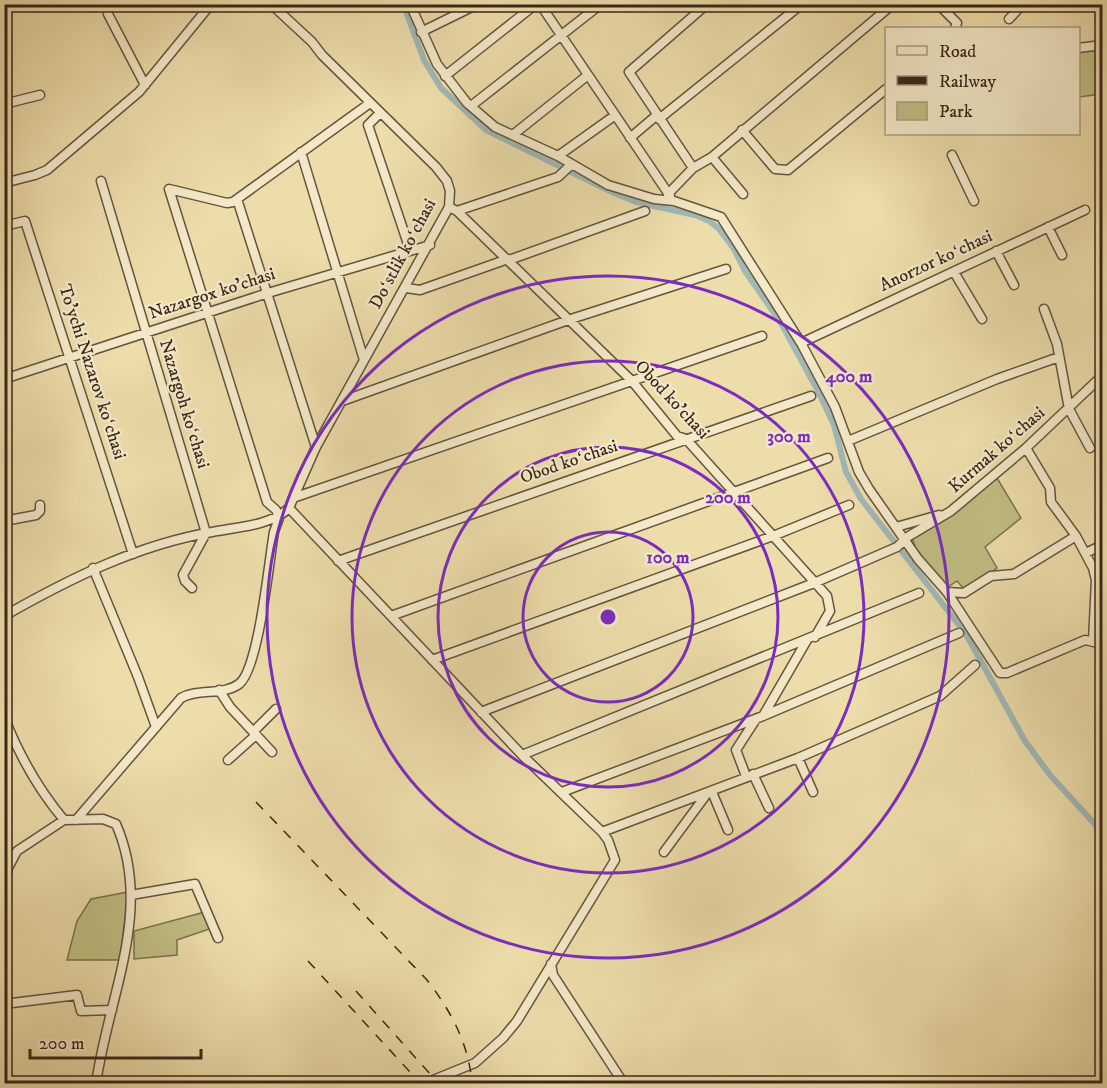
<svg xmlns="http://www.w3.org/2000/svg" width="1107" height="1088" font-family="'IM FELL DW Pica',serif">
	<rect width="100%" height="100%" fill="#edddab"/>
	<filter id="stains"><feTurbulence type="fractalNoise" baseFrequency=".00333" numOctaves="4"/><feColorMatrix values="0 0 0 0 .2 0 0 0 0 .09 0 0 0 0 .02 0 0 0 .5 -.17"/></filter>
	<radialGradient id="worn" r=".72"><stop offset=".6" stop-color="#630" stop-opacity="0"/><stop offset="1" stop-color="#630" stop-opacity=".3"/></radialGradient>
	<path fill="#c0be83" stroke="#7c724e" stroke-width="1.5" d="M1102 43V94L1079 97 1078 45Z
		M997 478 1021 518 985 547 997 568 966 591 957 581 948 587 918 554 912 538 949 515Z
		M128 892 120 960H67L77 921 91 899Z
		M205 912 212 928 177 940V955L134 959V931Z"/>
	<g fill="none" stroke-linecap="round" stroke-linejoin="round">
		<path stroke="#a0b8b6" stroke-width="6" d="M403 4 424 60 441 88 486 130 614 193 636 202 695 215 709 221 719 229 734 249 745 271 781 323 818 391 834 425 846 472 861 499 966 634 1025 741 1050 775 1102 832"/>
		<g stroke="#65543e" stroke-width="11">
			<path id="minor" d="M271 4 312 42 322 55 436 167 447 181 450 191 449 207 316 447 289 508 522 755 602 832 608 840 615 860 517 1021 503 1038 475 1063 423 1084
				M410 4 437 64 467 103 495 127 558 156 608 185 654 199 674 201 721 217 801 343 835 407 859 472 869 489 918 559 947 592 1000 673H1007L1085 640 1102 644
				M540 4 670 196
				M938 4 957 23 955 28
				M108 14 145 85
				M1009 19 1023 4
				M421 32 478 4
				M1078 48 1102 45
				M4 56H5
				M445 76 536 4
				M4 104 40 95
				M471 106 601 4
				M380 113 368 125 410 250
				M659 119 802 4
				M742 130 775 169 788 170 886 89
				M514 134 588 75
				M630 138 657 115
				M301 152 364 360
				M952 155 974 201
				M558 156 614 116
				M712 157 743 194
				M693 168 629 72 707 4
				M101 181 206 533 183 575 185 581 192 588
				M4 183 35 175 47 170 139 92 211 4
				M668 194 693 168 712 157 893 4
				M237 199 316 447
				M449 207 457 211 632 381 677 436 686 439 827 596 830 611 815 637
				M457 211 558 177 572 164
				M4 226 25 221 133 554
				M1048 227 1062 255
				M996 251 1014 285
				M509 260 645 211
				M954 272 982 319
				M406 288 420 290 508 259
				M1044 309 1057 344 1069 409 1090 448
				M801 343 1085 210
				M4 379 268 293 430 245
				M345 400 571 319 726 269
				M848 441 997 379 1059 357
				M1026 448 1050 488 1051 502 1076 536 1093 568 1096 580 1093 640
				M293 498 762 336
				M4 521 36 515 40 511V505
				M896 527 939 515
				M1086 553 1102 545
				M338 561 811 396
				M93 568 138 677 156 727
				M947 592 964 593 991 576 1014 574 1076 536
				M4 616C69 579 137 545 212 532 236 527 271 526 289 508
				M391 616 828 458
				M432 660 773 536 849 505
				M219 690 230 707 272 752
				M481 712 814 583 897 547 909 536 951 511 1026 448 1102 376
				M763 716 807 640
				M4 717C19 755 38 789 64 820
				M253 732 276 709
				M522 755 919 593
				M798 758 813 792
				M228 760 256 735
				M753 774 769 808
				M746 776 736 750 756 719
				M562 792 763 716 959 633
				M712 792 728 830
				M76 820 181 698C198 688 223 696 239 684 259 669 269 560 274 532L279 518 276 510 267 502 169 189 227 203 233 202 370 103
				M602 832 798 758 940 696 975 665
				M664 852 706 795
				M4 888 8 868 17 851 64 820 103 819 116 824C154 911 108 996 96 1084
				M131 895 195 884 218 938
				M551 964 553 975 624 1084
				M4 1004 77 995 81 1011 112 1010"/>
		</g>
		<use href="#minor" stroke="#f3e9c8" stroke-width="8"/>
		<path stroke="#382719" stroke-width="1.5" stroke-dasharray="10 10" stroke-linecap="butt" d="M256 802 427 980C451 1011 469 1044 472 1084
			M308 961 421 1084
			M356 991 439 1084"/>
	</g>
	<g fill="none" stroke="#7b2cbf" stroke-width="3">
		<circle cx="608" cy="617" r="85"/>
		<circle cx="608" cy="617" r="170"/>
		<circle cx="608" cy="617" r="256"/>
		<circle cx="608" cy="617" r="341"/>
	</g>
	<g text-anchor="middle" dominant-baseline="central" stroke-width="4.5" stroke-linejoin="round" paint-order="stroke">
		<g font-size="18" fill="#382719" stroke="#f3e9c8">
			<text transform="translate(403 254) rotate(-62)">Doʻstlik koʻchasi</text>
			<text transform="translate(936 261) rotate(-25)">Anorzor koʻchasi</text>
			<text transform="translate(212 294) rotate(-18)">Nazargox ko'chasi</text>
			<text transform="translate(92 372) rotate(72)">To'ychi Nazarov koʻchasi</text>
			<text transform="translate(672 400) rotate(47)">Obod ko'chasi</text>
			<text transform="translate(184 404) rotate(73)">Nazargoh koʻchasi</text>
			<text transform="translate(997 450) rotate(-41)">Kurmak koʻchasi</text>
			<text transform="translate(569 462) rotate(-19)">Obod koʻchasi</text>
		</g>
	</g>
	<circle cx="608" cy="617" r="9" fill="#7b2cbf" stroke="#f3e9c8" stroke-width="3"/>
	<g font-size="18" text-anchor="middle" font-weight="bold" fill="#7b2cbf" stroke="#f3e9c8" stroke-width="4.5" stroke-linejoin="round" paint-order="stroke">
		<text x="849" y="382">400 m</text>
		<text x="789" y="442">300 m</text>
		<text x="728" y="503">200 m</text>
		<text x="668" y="563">100 m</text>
	</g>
	<rect width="1107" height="1088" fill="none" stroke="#edddab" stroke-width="24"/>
	<rect x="6" y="6" width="1095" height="1076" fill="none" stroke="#382719" stroke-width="3"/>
	<rect x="12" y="12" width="1083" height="1064" fill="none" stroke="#382719" stroke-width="1.5"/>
	<rect x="885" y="27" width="195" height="108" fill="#f3e9c8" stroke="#a89b82" stroke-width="1.5"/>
	<rect x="897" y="46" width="30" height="9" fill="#f3e9c8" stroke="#a89b82" stroke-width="1.5"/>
	<text x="939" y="57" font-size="18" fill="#382719">Road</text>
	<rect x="897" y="76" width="30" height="9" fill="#382719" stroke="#a89b82" stroke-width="1.5"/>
	<text x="939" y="87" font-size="18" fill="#382719">Railway</text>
	<rect x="897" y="102" width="30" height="18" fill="#c0be83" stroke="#a89b82" stroke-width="1.5"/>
	<text x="939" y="117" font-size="18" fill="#382719">Park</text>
	<path d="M30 1049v9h171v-9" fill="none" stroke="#382719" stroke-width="3"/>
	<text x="39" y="1049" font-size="18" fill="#382719" stroke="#f3e9c8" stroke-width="4.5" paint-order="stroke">200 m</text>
	<rect width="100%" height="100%" filter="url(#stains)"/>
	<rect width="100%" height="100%" fill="url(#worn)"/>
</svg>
